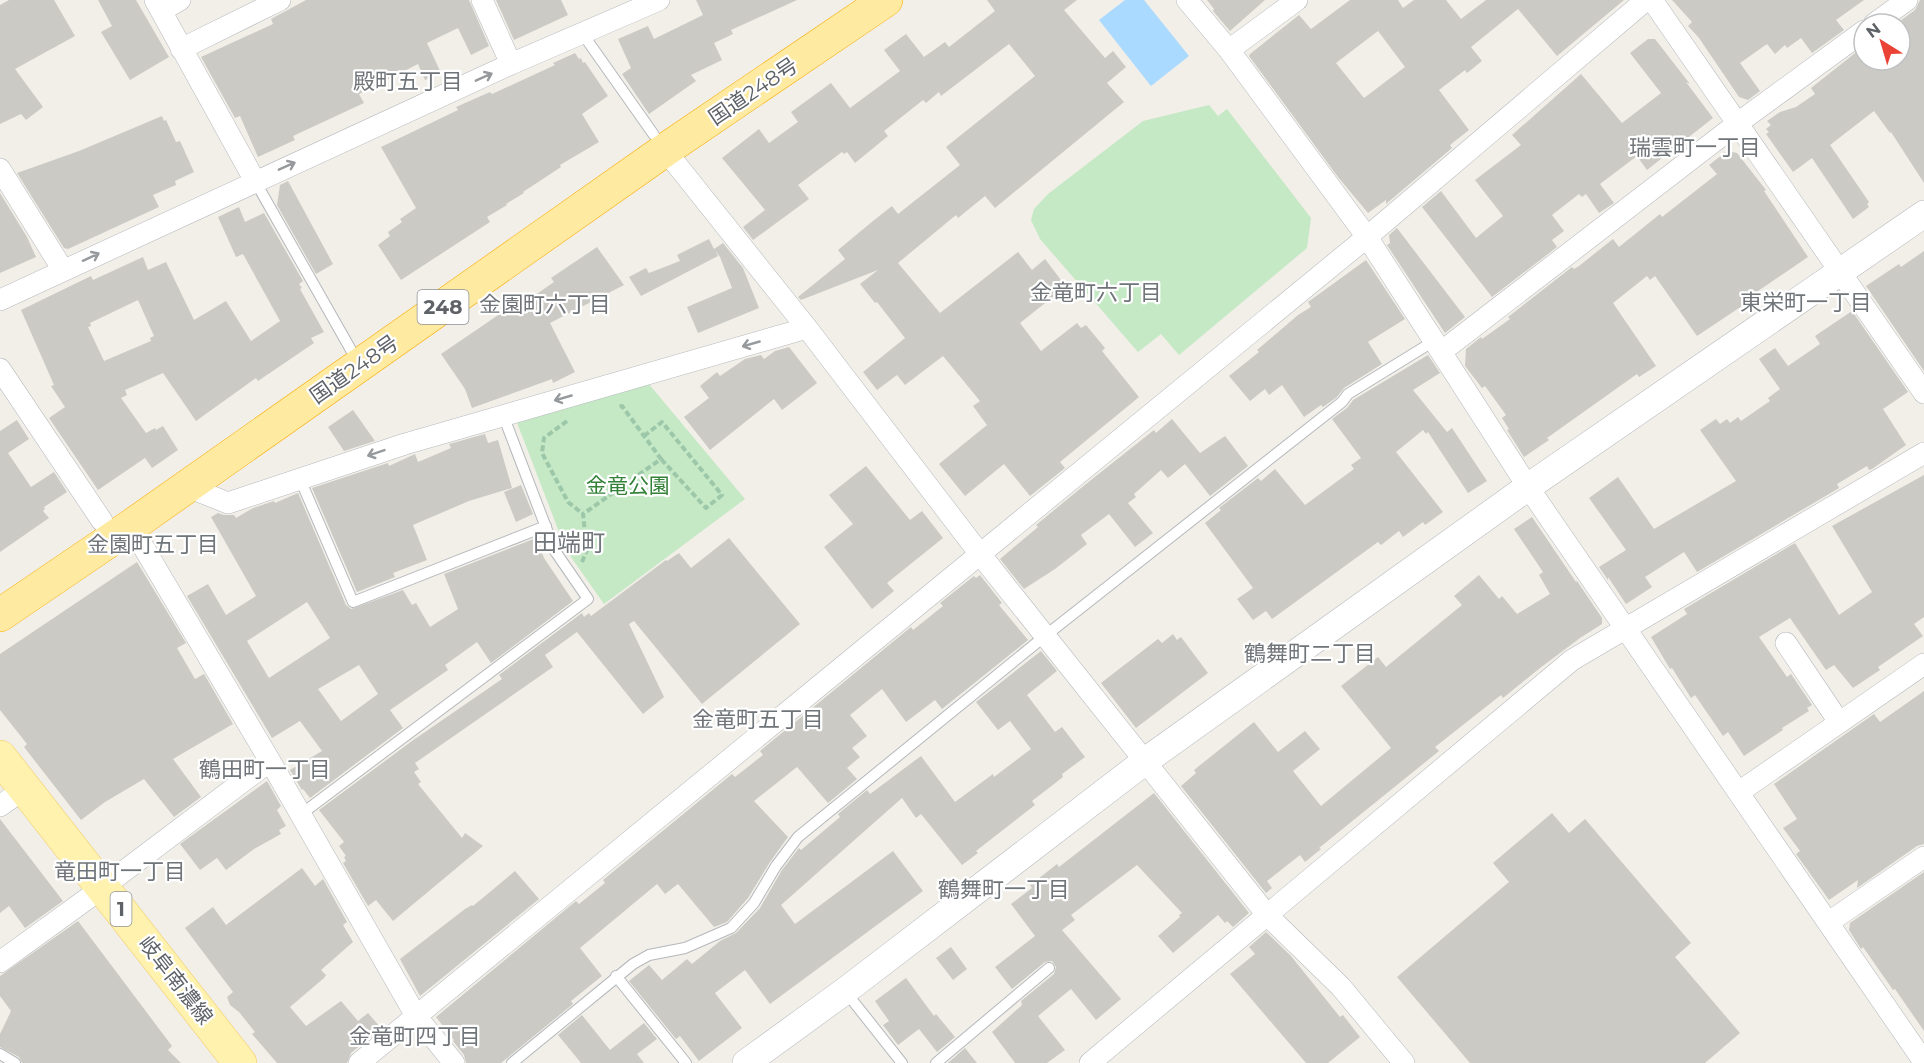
<svg xmlns="http://www.w3.org/2000/svg" width="1924" height="1063" font-family="Montserrat,'Noto Sans JP',sans-serif">
	<rect width="100%" height="100%" fill="#f1efe8"/>
	<path fill="#c5e8c5" d="M1209 105 1218 116 1227 109 1311 218 1307 248 1179 355 1161 334 1138 352 1040 239 1031 220 1034 209 1048 194 1143 121Z
		M648 383 745 499 604 604 566 550 516 420Z"/>
	<path fill="#aadaff" d="M1125 0H1144L1189 56 1151 86 1099 20Z"/>
	<path fill="#cccac5" fill-rule="evenodd" d="M9 0H54L75 36 15 69 43 107 26 120 21 114 0 124V5Z
		M98 0H136L169 57 130 80 101 32 112 26Z
		M306 0H469L489 46 471 55 458 28 427 43 441 73 425 80 418 64 359 94 364 103 293 136 295 140 258 157 240 116 235 118 201 57 273 24 271 19Z
		M496 0H561L568 15 514 40Z
		M696 0H797L731 30 733 34 714 43 722 60 691 75 696 81 649 114 622 74 631 68 618 39 648 26 654 39 703 15Z
		M987 0H1077L1064 10 1105 58 1113 51 1126 67 1107 83 1124 102 995 208 985 196 958 218 956 215 898 263 940 313 1018 252 1032 270 1045 259 1064 284 1052 294 1054 296 1020 323 1041 351 1077 323 1081 328 1086 325 1105 348 1102 351 1139 397 1060 462 1065 468 1030 496 1004 464 965 496 939 464 987 425 973 406 980 401 943 356 905 385 897 375 877 390 863 372 905 338 877 302 875 303 860 284 878 270 801 300 798 297 845 259 838 250 873 221 892 206 898 214 960 165 946 147 1035 76 1009 44 941 96 939 92 926 103 923 100 884 131 888 136 855 163 847 152 844 154 842 152 798 185 809 199 753 240 743 227 765 210 722 158 759 129 769 143 798 122 791 112 831 83 850 108 900 71 884 50 906 34 924 57 945 42 949 47 995 11Z
		M1207 0H1265L1230 31 1213 11 1214 9Z
		M1350 0H1398L1403 8 1414 0H1446L1461 19 1486 0H1624L1557 56 1518 9 1471 47 1482 61 1467 73 1465 70 1439 90 1469 130 1450 145 1452 148 1386 204V200L1368 213 1338 177 1249 56 1250 54 1299 15 1311 29ZM1378 31 1405 67 1364 98 1336 63Z
		M1672 0H1864L1836 20 1844 30 1812 53 1801 38 1787 48 1785 45 1775 54 1767 44 1740 63 1760 91 1748 100 1739 97 1699 38 1688 26 1692 22Z
		M1920 0H1924V183L1891 132 1890 133 1874 111 1830 145 1869 202 1867 204 1869 207 1853 219 1812 158 1793 172 1766 134 1769 132 1766 129 1771 125 1767 121 1780 112 1796 107 1815 94 1811 88 1859 50 1864 56V60H1900V24H1896L1915 10Z
		M1648 39H1655L1690 84 1686 82 1713 118 1647 170 1637 156 1600 184 1614 203 1599 213 1586 194 1582 197 1579 194 1552 215 1564 231 1552 240 1557 247 1492 297 1422 207 1441 191 1476 238 1503 216 1475 180 1521 145 1512 135 1581 74 1622 123 1661 93 1630 53Z
		M575 53 579 59 581 58 583 63 585 62 608 96 582 114 599 142 560 165 561 167 523 192 524 193 506 204 507 205 487 217 490 222 401 280 378 245 390 236 388 232 402 222 400 219 416 208 381 147 458 110 456 107 490 92 492 94 555 65 553 63Z
		M162 116 164 121 166 120 176 142 180 141 194 172 175 181 176 185 153 195 159 207 68 249 64 248 17 173 79 151Z
		M1727 151 1737 153 1766 190 1764 191 1808 257 1758 291 1760 294 1697 336 1655 276 1650 280 1647 276 1613 303 1656 366 1639 377 1637 374 1547 438 1549 440 1524 457 1507 430 1509 429 1502 418 1506 415 1485 386 1482 388 1465 366 1466 349 1481 337 1482 339 1510 319 1508 317 1572 267 1574 269 1579 266 1613 239 1619 247 1660 214 1662 217 1717 174 1709 165Z
		M288 181 333 264 316 274 277 205 280 185Z
		M0 193 27 237 36 257 0 273Z
		M239 207 245 222 264 213 303 281 299 284 302 288 300 289 324 332 311 338 314 343 258 381 256 378 196 421 163 373 125 390 127 395 121 398 146 433 155 428 156 430 163 426 178 450 152 468 145 458 98 490 49 418 65 407 51 386 54 385 21 310 91 276 93 280 143 257 148 270 166 262 194 320 226 301 251 341 280 321 243 254 236 257 218 217ZM138 300 154 336 150 338 151 341 104 361 88 327 91 326 90 323Z
		M1397 228 1465 317 1445 333 1387 245 1390 243 1389 235Z
		M709 239 714 249 723 243 743 268 759 308 698 333 687 307 732 288 720 257 715 250 718 256 641 296 629 277 646 268 649 273 680 261 677 255Z
		M597 247 624 285 550 323 575 372 553 383 552 379 472 408 465 389 441 354 519 301 521 305 554 282 551 278Z
		M1924 251V371L1866 286 1899 264 1901 267Z
		M1366 260 1405 319 1368 342 1382 364 1344 388 1337 397 1323 407 1321 405 1304 417 1282 385 1269 395 1265 389 1250 401 1229 376 1259 352 1257 350 1298 315 1311 307 1308 302Z
		M1852 311 1908 392 1883 409 1906 445 1872 469 1869 470 1867 466 1837 484 1839 488 1697 572 1684 552 1645 577 1652 587 1626 604 1608 577V580L1599 567 1626 550 1589 498 1618 477 1654 529 1736 481 1700 430 1716 419 1720 424 1727 419 1730 423 1738 417 1741 421 1770 401 1768 398 1780 389 1759 359 1775 348 1788 366 1820 344 1815 336Z
		M789 347 817 383 782 410 774 399 710 450 684 417 709 398 700 386 717 372 720 376 745 359 761 355 764 359 775 351Z
		M1428 355 1440 373 1413 390 1447 432 1452 428 1487 481 1468 493 1428 432 1426 434 1423 430 1396 452 1443 512 1425 525 1423 522 1403 537 1399 531 1381 545 1378 542 1272 619 1266 611 1253 620 1237 599 1253 588 1205 523 1221 510 1219 508 1258 478 1261 481 1275 469 1305 505 1354 469 1351 465 1361 458 1332 419 1347 408 1353 400Z
		M353 410 375 441 344 451 328 427Z
		M1172 419 1200 453 1225 436 1248 466 1210 496 1185 464 1168 478 1161 470 1134 494 1136 497 1128 503 1153 533 1135 547 1109 514 1081 535 1087 544 1055 569 1024 589 1000 559 1038 527 1036 525 1081 488 1154 430 1156 433Z
		M17 420 29 439 8 453 31 487 54 472 67 492 44 507 45 509 43 511 49 518 0 552V431Z
		M485 434 488 443 498 440 512 488 469 501 413 525 427 560 393 573 395 577 357 592 312 488 388 463 389 466 415 454 418 462 451 448 449 444Z
		M866 466 910 520 922 511 943 538 887 583 894 591 872 609 824 547 853 524 829 495Z
		M1924 475V617L1914 624 1923 636 1878 667 1880 670 1853 688 1834 665 1826 670 1790 618 1759 637 1787 677 1791 674 1812 705 1807 708 1809 711 1782 728 1783 730 1744 756 1728 732 1723 736 1695 695 1691 698 1672 668 1670 669 1651 637 1687 614 1684 609 1795 543 1839 615 1872 592 1832 526Z
		M521 485 533 514 516 522 504 492Z
		M298 493 346 605 351 609 403 590 412 605 416 603 430 627 458 609 444 574 536 538 544 558 573 601 491 663 477 642 445 665 448 670 390 710 403 728 310 798 303 789 302 790 290 770 322 751 300 721 272 738 187 596 208 584 226 615 256 596 211 517 218 513 224 515H234L236 518 253 508 274 501 275 503ZM307 602 330 638 269 678 247 641ZM359 665 378 694 341 721 318 689Z
		M1532 517 1576 582 1577 581 1602 618V624L1580 638 1540 668 1503 698 1501 695 1435 747 1439 751 1319 848 1321 849 1305 862 1300 855 1267 881 1272 888 1266 893 1181 786 1196 773 1194 770 1254 722 1278 752 1305 731 1320 749 1293 771 1321 806 1391 748 1341 686 1378 657 1386 667 1462 605 1454 596 1479 575 1499 599 1502 596 1517 614 1550 594 1539 575 1543 572 1514 529Z
		M729 538 800 624 702 704 634 621 629 624 664 697 643 714 577 632 545 655 553 667 415 763 419 769 414 772 421 782 418 784 462 838 465 833 483 846 393 921 376 900 368 906 343 863 346 861 344 857 346 856 339 846 344 842 319 810 412 741 502 679 499 675 582 613 584 617 589 613 591 616 666 560 667 561 679 553 691 568Z
		M137 562 186 643 177 648 195 679 204 674 233 724 173 759 201 797 174 817 144 779 105 802 81 820 24 747 27 744 0 710V654Z
		M980 575 1002 603 999 605 1028 640 942 709 935 700 906 722 882 689 850 715 867 736 852 748 860 757 847 768 857 779 828 803 797 767 754 801 788 837 770 862 748 898 727 922 714 927 678 884 665 894 657 884 580 948 602 976 571 1001 573 1004 501 1063H466L464 1055 453 1041 454 1040 436 1017 576 901 579 904 605 883 603 880 732 774 735 777 763 755 760 751 911 627 913 630 943 606 940 603 974 576 976 578Z
		M1173 634 1177 640 1181 637 1208 673 1136 728 1101 683 1158 639 1162 643Z
		M1041 651 1057 671 1027 695 1055 732 1062 727 1085 757 1062 774 1063 777 1032 801 1035 805 976 851 978 853 962 865 921 814 916 818 902 798 781 905 795 924 893 851 923 891 770 1004 745 970 715 993 742 1028 699 1061 680 1036 676 1039 629 981 649 965 662 980 687 959 692 964 720 941 736 933 760 908 782 870 799 848 801 850 840 817 838 814 867 790 870 794 921 756 955 802 993 774 994 777 1031 749 1010 721 998 730 976 702Z
		M1924 691V844L1917 846 1857 888 1858 880 1829 900 1796 854 1800 851 1783 828 1797 819 1774 784 1874 714 1880 722Z
		M267 781 281 806 277 810 286 826 279 830 281 834 254 849 226 870 217 858 200 870 180 844Z
		M1154 793 1249 913 1233 927 1227 921 1225 923 1218 915 1173 953 1158 936 1180 917 1179 915 1182 913 1137 865 1071 915 1075 920 1062 930 1121 999 1096 1020 1071 989 1038 1016 1065 1050 1047 1063H1015L992 1032 1022 1005 1021 1001 1054 974 1056 967 1052 961 1045 962 1012 989 995 967 1035 936 1011 904 1032 888 1030 885 1043 875 1057 864 1059 867Z
		M1552 813 1569 833 1585 819 1691 943 1675 957 1740 1033 1705 1063H1470L1397 977 1509 882 1493 863Z
		M0 819 63 901 25 928 9 906 0 913Z
		M302 868 315 886 323 879 347 922 343 925 353 942 321 970 326 975 324 978 290 1007 306 1026 341 1001 358 1021 368 1013 381 1028 351 1053 347 1063H277L252 1034 255 1032 239 1012 230 1005 227 997 233 992 185 928 213 907 226 925Z
		M515 871 539 899 420 996 400 959 465 909 472 905 473 906Z
		M1924 872V1031L1895 989 1893 990 1863 947 1861 949 1849 930 1850 923Z
		M78 921 172 1046 168 1050 181 1063H22L19 1057 0 1047V1034L11 1011 0 996V976Z
		M1266 932 1291 956 1340 1017 1343 1015 1360 1037 1328 1063H1306L1230 974 1255 954 1249 947Z
		M951 947 967 969 953 980 936 958Z
		M906 978 934 1016 936 1014 955 1037 937 1052 919 1029 898 1045 883 1025 889 1021 875 1001Z
		M582 1015 610 1050 644 1023 657 1039 637 1054 644 1063H581L558 1035Z
		M965 1048 977 1063H948Z"/>
	<g fill="none" stroke-linecap="round" stroke-linejoin="round">
		<g stroke="#b5b8bc" stroke-width="12">
			<path id="service" d="M582 33 654 135
				M255 181 351 350
				M300 479 353 602 546 526
				M300 815 588 599 555 551 503 415
				M616 976 686 1063
				M845 991 902 1063
				M0 1054 15 1063
				M512 1063 633 964 649 955 685 948 731 928 754 903 776 866 798 837 1045 636 1342 402 1348 394 1434 341
				M936 1063 1049 968"/>
		</g>
		<g stroke="#b5b8bc" stroke-width="22">
			<path id="minor" d="M155 0 255 181
				M482 0 511 64
				M1187 0 1229 50 1367 237 1528 487 1924 1062
				M1652 0 1924 393
				M161 11 180 0
				M1874 24 1907 0
				M181 49 280 0
				M1229 50 1297 0
				M665 150 807 328 980 554 1268 916 1341 987 1404 1063
				M0 169 63 270
				M0 300 511 64 659 0
				M1441 352 1738 123 1864 31
				M0 369 102 521
				M188 487 228 503 405 444 807 328
				M131 526 270 761 416 1016 454 1063
				M1786 643 1839 722
				M1739 792 1924 664
				M0 806 14 796
				M1829 922 1924 857
				M0 962 91 896 270 761
				M359 1063 1367 237 1646 0
				M1090 1063 1572 660 1924 453"/>
		</g>
		<g stroke="#b5b8bc" stroke-width="28">
			<path id="tertiary" d="M746 1063 845 991 1144 762 1528 487 1924 214"/>
		</g>
		<g stroke="#f2c960" stroke-width="34">
			<path id="primary" d="M0 757 240 1063"/>
		</g>
		<g stroke="#f9ab00" stroke-width="34">
			<path id="trunk" d="M0 615 131 526 665 150 886 0"/>
		</g>
		<path stroke="#9cc7a9" stroke-width="4" stroke-dasharray="6 3" stroke-linecap="butt" d="M567 421 544 438 542 453 568 502 583 514
			M644 436 662 422 722 495 706 508 661 459
			M582 562 587 550 583 514 661 459 622 406 618 407"/>
		<use href="#service" stroke="#fff" stroke-width="10"/>
		<use href="#minor" stroke="#fff" stroke-width="21"/>
		<use href="#tertiary" stroke="#fff" stroke-width="27"/>
		<use href="#primary" stroke="#fff2af" stroke-width="33"/>
		<use href="#trunk" stroke="#feeaa1" stroke-width="33"/>
	</g>
	<defs><path id="oneway-shaft" d="M-6 0H5M1.5-3L5.5 0L1.5 3" fill="none" stroke-width="1.6" stroke-linecap="round" stroke-linejoin="round" transform="scale(1.5)"/></defs>
	<g stroke="#979a9d">
		<use href="#oneway-shaft" transform="translate(484 77) rotate(-24)"/>
		<use href="#oneway-shaft" transform="translate(287 166) rotate(-24)"/>
		<use href="#oneway-shaft" transform="translate(91 257) rotate(-25)"/>
		<use href="#oneway-shaft" transform="translate(751 344) rotate(164)"/>
		<use href="#oneway-shaft" transform="translate(563 398) rotate(164)"/>
		<use href="#oneway-shaft" transform="translate(376 453) rotate(161)"/>
	</g>
	<g text-anchor="middle" dominant-baseline="central" stroke-width="4.5" stroke-linejoin="round" paint-order="stroke">
		<g fill="#fff" stroke="#8f9295" stroke-width="1.5">
			<rect x="417.5" y="290" width="51" height="34" rx="4.5"/>
			<rect x="110.5" y="892" width="21" height="34" rx="4.5"/>
		</g>
		<g font-size="20" font-weight="bold" fill="#5f6368">
			<text x="443" y="307">248</text>
			<text x="121" y="909">1</text>
		</g>
		<g font-size="21" fill="#5f6368" stroke="#fff">
			<text transform="translate(753 91) rotate(-34)">国道248号</text>
			<text transform="translate(354 369) rotate(-35)">国道248号</text>
			<text transform="translate(176 980) rotate(52)">岐阜南濃線</text>
		</g>
		<g font-size="21" fill="#348238" stroke="#fff">
			<text x="628" y="485">金竜公園</text>
		</g>
		<g font-size="22" fill="#70757a" stroke="#fff">
			<text x="408" y="81">殿町五丁目</text>
			<text x="1695" y="147">瑞雲町一丁目</text>
			<text x="1096" y="292">金竜町六丁目</text>
			<text x="1806" y="302">東栄町一丁目</text>
			<text x="545" y="304">金園町六丁目</text>
			<text x="153" y="544">金園町五丁目</text>
			<text x="1310" y="653">鶴舞町二丁目</text>
			<text x="758" y="719">金竜町五丁目</text>
			<text x="265" y="769">鶴田町一丁目</text>
			<text x="120" y="871">竜田町一丁目</text>
			<text x="1004" y="889">鶴舞町一丁目</text>
			<text x="415" y="1036">金竜町四丁目</text>
		</g>
		<g font-size="24" fill="#70757a" stroke="#fff">
			<text x="569" y="542">田端町</text>
		</g>
	</g>
	<g transform="translate(1882 42) rotate(323)"><circle r="28" fill="#ffffff" stroke="#bfc1c3" stroke-width="1.5"/>
	<path d="M0-4.5L10 22L0 15L-10 22Z" fill="#ea4335"/>
	<text y="-9" font-size="16" font-weight="bold" text-anchor="middle" fill="#5f6368">N</text>
	</g>
</svg>
